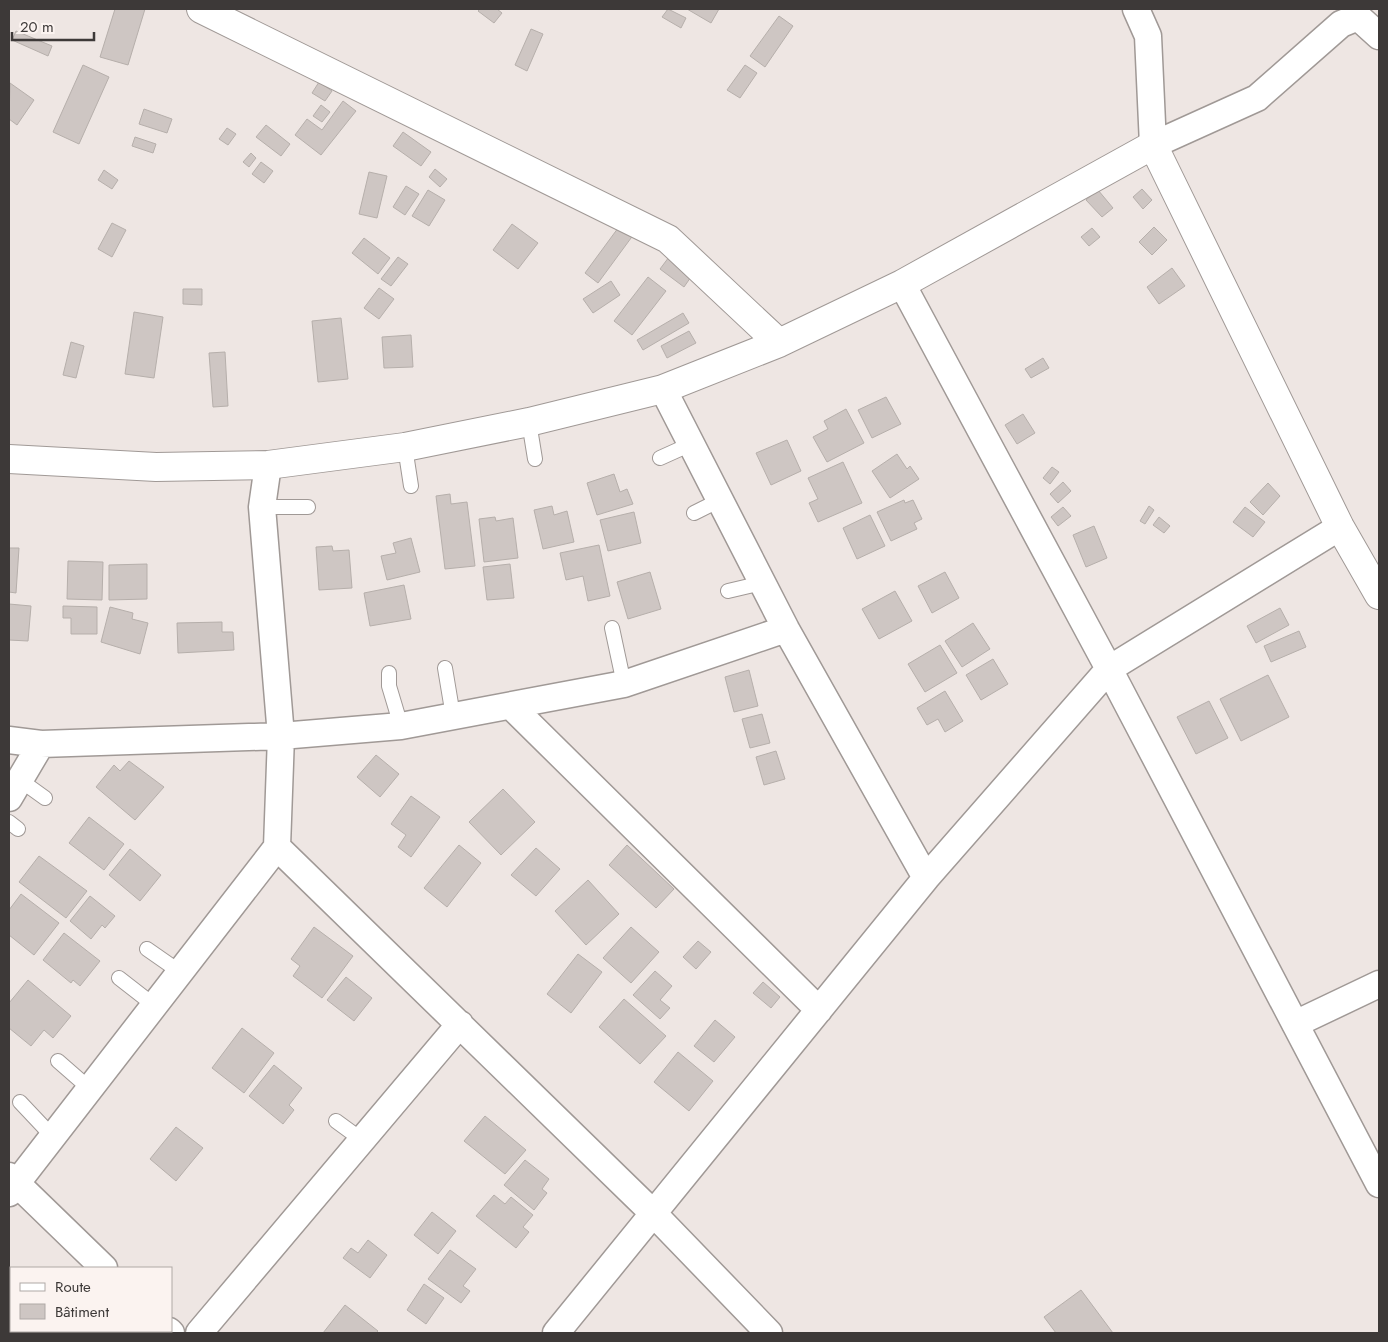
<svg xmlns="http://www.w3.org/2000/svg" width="1388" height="1342" font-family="Jost,sans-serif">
	<rect width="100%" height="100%" fill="#eee6e3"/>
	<path fill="#cec6c3" stroke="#b6afab" d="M115 9H145L128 65 100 57Z
		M480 9H497L502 13 494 23 478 11Z
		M668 9 686 18 681 28 662 17Z
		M687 9H719L711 23Z
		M779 16 793 26 765 67 750 56Z
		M531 29 543 34 527 71 515 65Z
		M16 31 52 46 48 56 12 40Z
		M83 65 109 77 79 144 53 132Z
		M745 65 757 73 740 98 727 90Z
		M319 82 332 91 325 101 312 93Z
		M10 83 34 100 17 125 9 119Z
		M343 101 356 111 321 155 295 135 307 119 322 130Z
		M321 105 330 112 322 122 313 116Z
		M144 109 172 119 167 133 139 124Z
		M266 125 290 144 281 156 256 137Z
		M227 128 236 134 228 145 219 139Z
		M403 132 431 152 421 166 393 146Z
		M135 137 156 144 153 153 132 146Z
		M251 153 256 158 249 167 243 162Z
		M261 162 273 171 264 183 252 174Z
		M435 169 447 179 440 187 429 177Z
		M104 170 118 180 112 189 98 180Z
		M369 172 387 176 377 218 359 214Z
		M406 186 419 194 405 215 393 207Z
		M1142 189 1152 200 1143 209 1133 197Z
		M428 190 445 200 429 226 412 216Z
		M1098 190 1113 208 1102 217 1086 200Z
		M112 223 126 230 112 257 98 249Z
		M512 224 538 243 518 269 493 250Z
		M621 224 634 234 598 283 585 273Z
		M1154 227 1167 240 1152 255 1139 242Z
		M1092 228 1100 237 1089 246 1081 237Z
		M364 238 390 258 378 274 352 253Z
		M398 257 408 264 391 286 381 279Z
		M669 257 693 274 684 287 660 269Z
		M1172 268 1185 286 1159 304 1147 287Z
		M648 277 666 291 632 335 614 321Z
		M611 281 620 295 593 313 583 299Z
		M379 288 394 299 379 319 364 308Z
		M183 289H202V305L183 304Z
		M134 312 163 317 154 378 125 374Z
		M683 313 689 323 643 350 637 340Z
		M341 318 348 379 318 382 312 321Z
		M689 331 696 343 667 358 661 346Z
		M411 335 413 367 384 368 382 337Z
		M71 342 84 346 76 378 63 375Z
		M225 352 228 406 213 407 209 353Z
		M1043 358 1049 368 1031 378 1025 369Z
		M886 397 901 424 872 438 858 410Z
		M846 409 864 443 827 462 813 437 828 429 824 421Z
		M1023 414 1035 433 1017 444 1005 425Z
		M787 440 801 471 771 485 756 453Z
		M897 454 907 469 910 466 919 479 890 498 872 471Z
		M843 462 862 503 818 522 809 503 818 499 808 478Z
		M1052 467 1059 472 1050 484 1043 478Z
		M614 474 620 492 627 489 633 504 597 515 587 483Z
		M1063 482 1071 491 1058 503 1050 494Z
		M1268 483 1280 496 1263 515 1250 502Z
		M450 494 451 504 467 502 475 566 445 569 436 496Z
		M904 500 905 503 913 500 922 519 914 523 917 529 891 541 877 512Z
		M552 506 554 515 567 511 574 542 543 549 534 510Z
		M1149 506 1154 510 1145 524 1140 521Z
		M1063 507 1071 516 1058 526 1051 517Z
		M1245 507 1265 522 1253 537 1233 522Z
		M634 512 641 543 608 551 600 520Z
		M870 515 885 546 857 559 843 528Z
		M495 517 496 521 513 518 518 558 484 562 479 519Z
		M1159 517 1170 526 1164 533 1153 525Z
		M1094 526 1107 558 1086 567 1073 535Z
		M411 538 420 572 387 580 381 556 396 553 393 543Z
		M599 545 610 596 588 601 583 576 566 580 560 553Z
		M332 546 333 551 349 550 352 588 319 590 316 547Z
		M9 548H19L16 593 9 592Z
		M68 561 103 562 102 600 67 599Z
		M147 564V599L109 600V565Z
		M510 564 514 598 487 600 483 567Z
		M650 572 661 609 628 619 617 582Z
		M945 572 959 598 932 613 918 586Z
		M404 585 411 619 370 626 364 593Z
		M895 591 912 621 879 639 862 609Z
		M9 604 31 606 28 641 9 640Z
		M63 606 97 607V634H71V618H63Z
		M110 607 133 613 132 619 148 623 140 654 101 642Z
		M1280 608 1289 625 1256 643 1247 626Z
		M222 622V632H233L234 650 178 653 177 623Z
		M973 623 990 649 962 667 945 641Z
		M1299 631 1306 647 1271 662 1264 646Z
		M940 645 957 673 925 692 908 664Z
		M993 659 1008 684 981 700 966 675Z
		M749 670 758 706 734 712 725 677Z
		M1268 675 1289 717 1241 741 1220 699Z
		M945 691 963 721 945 732 938 719 927 725 917 708Z
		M1209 701 1228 738 1196 754 1177 717Z
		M762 714 770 743 750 748 742 719Z
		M776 751 785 779 764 785 756 757Z
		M376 755 399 774 380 797 357 777Z
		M129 761 164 787 135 820 96 787 114 765 120 771Z
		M503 789 535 822 501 855 469 822Z
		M411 796 440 817 411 857 398 847 406 835 391 824Z
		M89 817 124 844 104 870 69 843Z
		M459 845 481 863 447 907 424 888Z
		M627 845 674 889 656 908 609 865Z
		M536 848 560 869 536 896 511 875Z
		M130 849 161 875 140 901 109 875Z
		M39 856 87 891 66 918 19 882Z
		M588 880 619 914 586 945 555 911Z
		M21 894 59 923 34 955 9 935V910Z
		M90 896 115 916 105 928 102 925 91 939 70 921Z
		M314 927 353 956 322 998 293 976 300 966 291 959Z
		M631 927 659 952 631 983 603 958Z
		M64 933 100 961 80 986 73 980 71 983 43 960Z
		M698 941 711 952 696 969 683 957Z
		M578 954 602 972 571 1013 547 994Z
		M655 971 672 986 660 1000 670 1008 660 1019 633 995Z
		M346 977 372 998 354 1021 327 1000Z
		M28 980 71 1016 53 1038 44 1030 31 1046 9 1028V1003Z
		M763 982 780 997 771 1008 753 993Z
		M624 999 666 1036 640 1064 599 1027Z
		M715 1020 735 1037 714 1062 694 1046Z
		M242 1028 274 1053 244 1093 212 1068Z
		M678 1052 713 1081 689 1111 654 1082Z
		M274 1065 302 1088 289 1105 294 1110 283 1124 249 1096Z
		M485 1116 526 1150 505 1174 464 1141Z
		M176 1127 203 1148 176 1181 150 1159Z
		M525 1160 549 1179 542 1189 547 1193 534 1210 504 1185Z
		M494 1195 505 1204 511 1197 533 1215 523 1227 529 1232 516 1248 476 1216Z
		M432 1212 456 1231 438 1254 414 1235Z
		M368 1240 387 1255 370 1278 343 1258 351 1248 358 1253Z
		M450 1250 476 1269 463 1286 470 1291 461 1303 428 1279Z
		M9 1282 11 1284V1331L9 1333Z
		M424 1284 444 1298 426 1324 407 1310Z
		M1081 1290 1113 1333H1056L1044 1317Z
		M345 1305 378 1331 376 1333H323Z"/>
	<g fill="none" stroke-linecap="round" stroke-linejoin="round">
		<g stroke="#a09996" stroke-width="16">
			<path id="service" d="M529 422 535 459
				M405 447 411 486
				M660 458 691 444
				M262 507H308
				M694 513 720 500
				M728 591 762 583
				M612 628 624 684
				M445 668 453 716
				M389 673V686L401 726
				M20 780 45 798
				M9 822 18 829
				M147 949 180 972
				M119 978 155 1006
				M58 1061 90 1089
				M20 1102 53 1137
				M336 1121 362 1140"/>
		</g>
		<g stroke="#a09996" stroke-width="29">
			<path id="minor" d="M1136 9 1148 36 1153 145 1257 98 1341 24 1358 17 1379 36
				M902 284 1109 669 1379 1184
				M663 389 786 629 926 878
				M511 706 819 1010
				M9 740 41 744 281 736 401 726 624 684 786 629
				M9 798 41 744
				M277 847 653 1213 769 1333
				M1295 1024 1379 984
				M9 1176 104 1268
				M9 1193 277 847 281 736 262 507 268 465
				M169 1331 171 1333
				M199 1333 460 1024
				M556 1333 926 878 1109 669 1340 527"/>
		</g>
		<g stroke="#a09996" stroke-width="30">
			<path id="tertiary" d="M201 9 668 239 779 343
				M9 459 156 467 268 465 405 447 529 422 663 389 779 343 902 284 1153 145 1340 527 1379 595"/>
		</g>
		<use href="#service" stroke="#fff" stroke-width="14"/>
		<use href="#minor" stroke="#fff" stroke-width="26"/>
		<use href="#tertiary" stroke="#fff" stroke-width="28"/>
	</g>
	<rect width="1388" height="1342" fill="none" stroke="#3d3938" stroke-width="20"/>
	<rect x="10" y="1267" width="162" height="65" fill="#fbf3f0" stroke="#afa9a6"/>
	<rect x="20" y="1283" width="25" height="8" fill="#ffffff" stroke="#afa9a6"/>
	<text x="55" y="1292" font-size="15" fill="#3d3938">Route</text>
	<rect x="20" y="1304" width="25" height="15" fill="#cec6c3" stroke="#afa9a6"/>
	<text x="55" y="1317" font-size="15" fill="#3d3938">Bâtiment</text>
	<path d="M12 32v8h82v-8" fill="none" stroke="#3d3938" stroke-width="2.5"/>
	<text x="20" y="32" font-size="15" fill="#3d3938" stroke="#fbf3f0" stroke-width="4" paint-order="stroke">20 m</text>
</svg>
